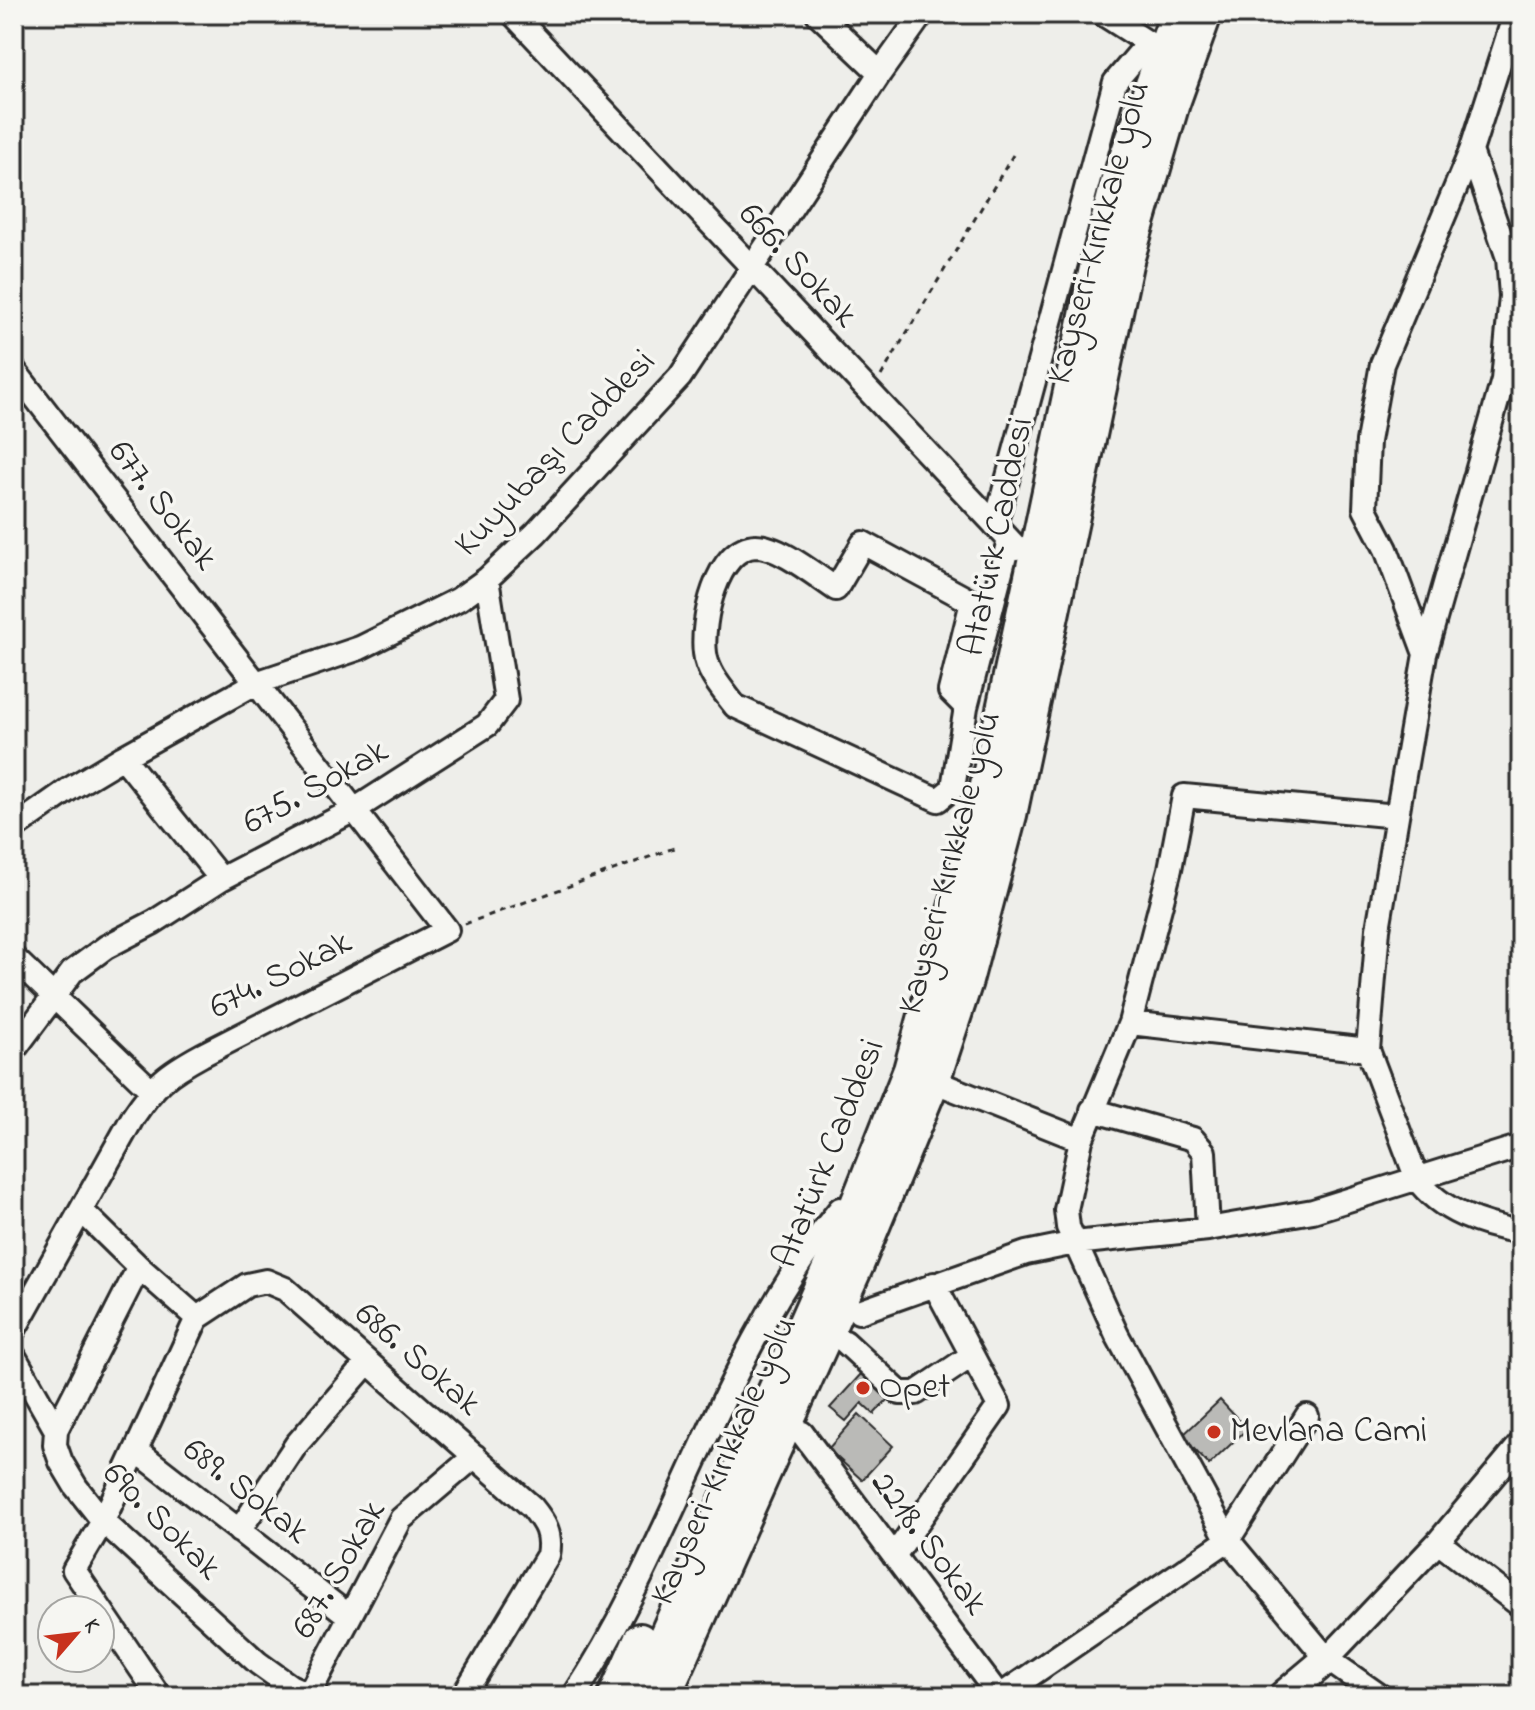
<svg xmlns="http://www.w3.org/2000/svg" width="1535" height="1710" font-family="'Indie Flower',sans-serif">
	<rect width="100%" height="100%" fill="#eeeeea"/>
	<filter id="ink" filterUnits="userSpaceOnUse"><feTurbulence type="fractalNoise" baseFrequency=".0125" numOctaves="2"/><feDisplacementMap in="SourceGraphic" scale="16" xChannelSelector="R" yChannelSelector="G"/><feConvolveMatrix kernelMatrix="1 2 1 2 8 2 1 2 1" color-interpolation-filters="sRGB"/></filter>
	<g filter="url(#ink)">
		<path fill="#babab7" stroke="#2b2b2b" stroke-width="2" d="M861 1374 888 1399 874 1414 862 1403 846 1421 830 1408Z
			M1220 1400 1247 1429 1209 1465 1182 1436Z
			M859 1414 893 1446 862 1480 828 1449Z"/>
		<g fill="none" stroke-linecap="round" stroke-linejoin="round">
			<g stroke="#2b2b2b" stroke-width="28">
				<path id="minor" d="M513 14 1017 548
					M818 14 880 73
					M1103 14 1161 51
					M14 370 447 930 202 1055C167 1074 155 1084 133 1117L14 1330
					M995 525 1115 82 1148 43
					M1425 654 1386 549 1365 509 1368 441 1382 364 1471 151 1515 14
					M966 707 950 691 972 602 863 543 836 589C816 576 780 546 756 546 716 547 701 623 705 653 707 673 723 690 735 706L938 800 953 788 966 707 1009 540
					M123 757 221 879
					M1397 816 1378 929 1368 1050 1417 1179C1441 1212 1482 1225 1521 1232
					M14 828 68 790 123 757 256 683 360 648 459 599 487 579 536 533 680 377 880 73 922 14
					M14 958 151 1090
					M1130 1023 1368 1050
					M14 1050 72 972 106 947 154 922 221 879 354 810 487 725 506 700 487 579
					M933 1081 1081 1140 1130 1023 1170 869 1184 796 1397 816 1425 654 1503 380 1511 296 1508 258 1471 151
					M1092 1110 1193 1139 1204 1152 1208 1229
					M1081 1140 1066 1210 1068 1227 1117 1335 1228 1540 1327 1659 1380 1696
					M82 1211 139 1267 197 1318 247 1285 266 1281 285 1289 532 1507C545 1523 552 1534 548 1555L463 1696
					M859 1312 1026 1253 1075 1243 1208 1229 1313 1211 1521 1146
					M845 1342 900 1393H916L971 1356
					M14 1356 56 1430 55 1445 61 1462 76 1487 103 1521 258 1663 290 1686 312 1696
					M56 1430 139 1267
					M802 1433 999 1696
					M137 1451 349 1616
					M239 1531 296 1445 367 1363
					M1438 1542 1521 1606
					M894 1556 999 1406 934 1284
					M1327 1659 1438 1542 1521 1443
					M309 1694 401 1519 475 1456
					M159 1696 74 1570 103 1521 197 1318
					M574 1696C676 1541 721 1353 840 1209
					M1000 1696 1228 1540 1307 1416"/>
			</g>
			<g stroke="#2b2b2b" stroke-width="34">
				<path id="major" d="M1283 1696 1327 1659"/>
			</g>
			<g stroke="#2b2b2b" stroke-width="38">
				<path id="highway" d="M615 1696 640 1640
					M639 1696 851 1219 910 1070 981 814 1099 254 1118 180 1177 14
					M664 1696 857 1265 933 1081 966 981 1010 815 1126 264 1173 103 1205 14"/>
			</g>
			<path stroke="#2b2b2b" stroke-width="3" stroke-dasharray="6 6" stroke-linecap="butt" d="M881 376 1013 155
				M465 924 674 848"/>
			<use href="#minor" stroke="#f6f6f2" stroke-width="22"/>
			<use href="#major" stroke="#f6f6f2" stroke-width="28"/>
			<use href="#highway" stroke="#f6f6f2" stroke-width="32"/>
		</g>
	</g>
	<g fill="#c8321e" stroke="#f6f6f2" stroke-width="3">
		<circle cx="863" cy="1388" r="8"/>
		<circle cx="1214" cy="1432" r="8"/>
	</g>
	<g text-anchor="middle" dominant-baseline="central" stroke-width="7" stroke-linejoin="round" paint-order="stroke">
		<g font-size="36" fill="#2b2b2b" stroke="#f6f6f2">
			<text transform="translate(1100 233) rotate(-75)">Kayseri-Kırıkkale yolu</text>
			<text transform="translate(797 266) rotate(47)">666. Sokak</text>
			<text transform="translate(556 454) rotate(-46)">Kuyubaşı Caddesi</text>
			<text transform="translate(162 506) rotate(52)">677. Sokak</text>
			<text transform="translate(998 537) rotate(-78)">Atatürk Caddesi</text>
			<text transform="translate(316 788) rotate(-29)">675. Sokak</text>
			<text transform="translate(951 863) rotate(-75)">Kayseri-Kırıkkale yolu</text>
			<text transform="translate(281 976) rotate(-27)">674. Sokak</text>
			<text transform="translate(830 1154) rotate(-68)">Atatürk Caddesi</text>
			<text transform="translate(417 1360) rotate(41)">686. Sokak</text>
			<text transform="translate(725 1461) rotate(-66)">Kayseri-Kırıkkale yolu</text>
			<text transform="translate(245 1492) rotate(38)">689. Sokak</text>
			<text transform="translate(161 1522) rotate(45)">690. Sokak</text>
			<text transform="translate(928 1544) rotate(53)">2218. Sokak</text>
			<text transform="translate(340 1570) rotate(-60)">687. Sokak</text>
		</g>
		<g font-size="36" fill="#2b2b2b" stroke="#f6f6f2" text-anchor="start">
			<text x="879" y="1388">Opet</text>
			<text x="1230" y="1432">Mevlana Cami</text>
		</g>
	</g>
	<rect width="1535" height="1710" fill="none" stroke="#f6f6f2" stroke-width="48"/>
	<rect x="24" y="24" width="1487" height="1662" fill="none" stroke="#2b2b2b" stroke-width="3" filter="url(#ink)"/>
	<g transform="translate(76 1634) rotate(62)"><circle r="38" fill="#f6f6f2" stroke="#a5a5a2" stroke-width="2"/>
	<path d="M0-6L14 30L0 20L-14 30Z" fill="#c8321e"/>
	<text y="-12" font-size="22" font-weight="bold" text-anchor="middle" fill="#2b2b2b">K</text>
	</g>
</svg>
